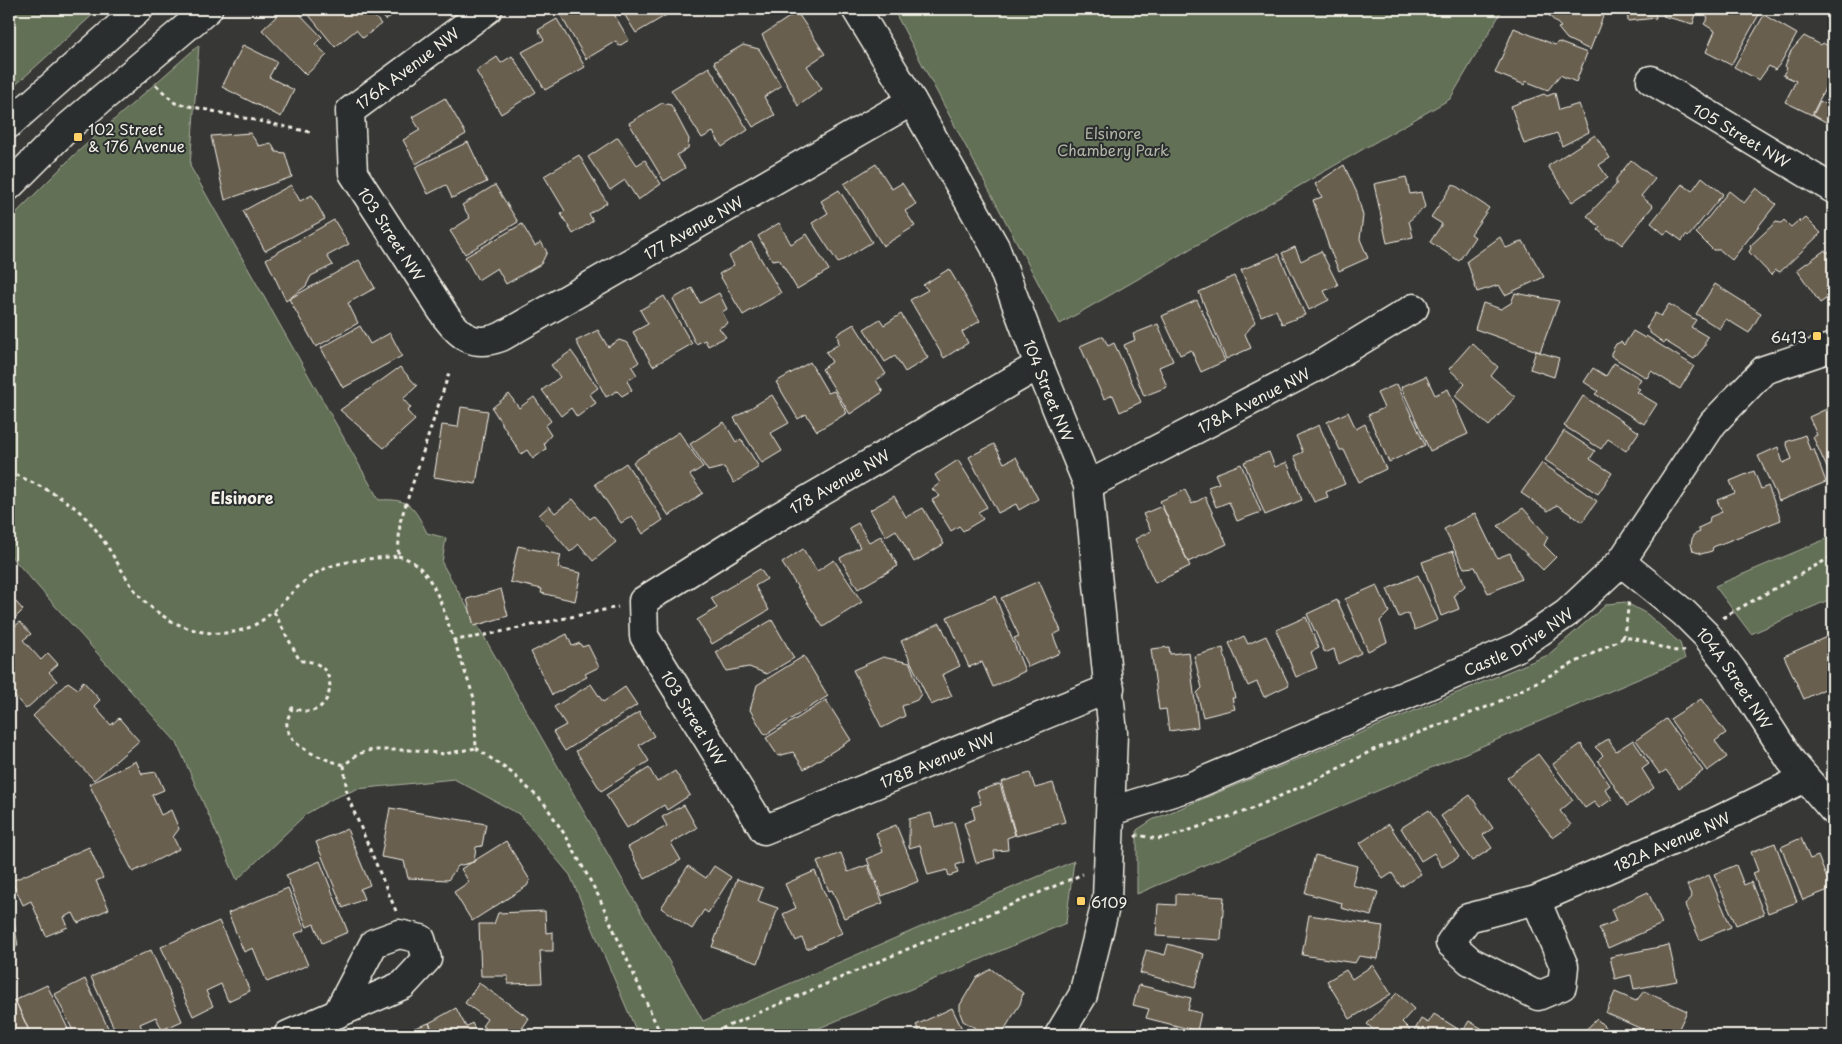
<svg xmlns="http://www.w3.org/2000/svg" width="1842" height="1044" font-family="'Playpen Sans',sans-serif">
	<rect width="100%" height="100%" fill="#373735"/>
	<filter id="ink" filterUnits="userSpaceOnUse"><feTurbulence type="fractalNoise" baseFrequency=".02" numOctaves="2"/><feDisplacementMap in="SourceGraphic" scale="10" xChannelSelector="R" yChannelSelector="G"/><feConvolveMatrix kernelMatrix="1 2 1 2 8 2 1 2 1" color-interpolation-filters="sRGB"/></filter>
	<g filter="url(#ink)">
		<path fill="#626f56" stroke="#abb09f" d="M9 9H99L9 91Z
			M893 9H1503L1450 99 1060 324Z
			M199 45 190 166 379 500C410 498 414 507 427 533L446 538 442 563 703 1021 1074 861 1066 923 803 1035H638L570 875 519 814 454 779 357 789 334 798 306 814 237 880 177 743 9 554V220L73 156Z
			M1833 536V598L1751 634 1715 586Z
			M1625 602 1647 614 1680 643 1685 659 1137 894V830L1152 820 1548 655 1607 604Z"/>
		<path fill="#695e50" stroke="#f4f1e8" d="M284 9H295L322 37 315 44 327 55 306 75 262 30Z
			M304 9H368L381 24 363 38 356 30 335 47Z
			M376 9H399L386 20Z
			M562 9H611L629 40 619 46 616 41 586 59 558 11Z
			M621 9H675V10L636 33Z
			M1542 9H1594L1604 14 1590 50 1567 39 1558 28 1561 27Z
			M1627 9H1655L1656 18 1628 21Z
			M1665 9H1706L1704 13 1697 11 1693 24 1663 16Z
			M1709 9H1762L1731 65 1706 52 1715 31 1704 24 1708 18 1706 15Z
			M797 12 825 54 807 66 822 89 798 106 762 35Z
			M1764 15 1797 34 1780 64 1775 70 1769 66 1759 80 1734 67Z
			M557 19 585 67 545 90 522 52 544 40 538 30Z
			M1514 28 1555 45 1558 42 1587 53 1576 82 1560 75 1548 90 1525 81V85L1495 73Z
			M1804 36 1821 45 1823 43 1833 49V72L1812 115 1785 102 1796 81 1783 75 1787 68 1785 66 1791 51Z
			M243 45 277 62 269 77 294 90 281 117 222 87Z
			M743 45 759 49 781 86 764 97 775 115 753 127 714 62Z
			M512 56 536 92 501 114 476 71 497 57 501 63Z
			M709 67 748 130 722 147 713 132 702 138 671 90Z
			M1833 81V126L1813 115 1820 101 1825 104 1833 91 1829 89Z
			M1555 93 1559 110 1579 104 1589 132 1562 146 1557 133 1524 144 1511 106 1544 94 1547 96Z
			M445 98 466 134 416 164 403 140 420 130 412 117Z
			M662 103 671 105 689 139 688 148 677 155 685 168 664 181 629 123Z
			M250 133 259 146 271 143 276 152 285 153 292 177 225 200 211 136Z
			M1595 135 1610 158 1599 165 1608 178 1572 202 1548 166Z
			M618 137 637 165 645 160 661 184 638 200 625 180 610 190 588 157Z
			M468 142 487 182 452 198 446 185 428 194 415 167Z
			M579 155 607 203 589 214 593 221 573 234 561 214 565 211 544 176Z
			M1631 160 1655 179 1641 196 1653 206 1622 245 1613 238H1607L1598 230 1600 227 1587 216 1616 185V179Z
			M876 164 892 189 902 183 916 204 905 211 915 226 883 246 844 184Z
			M1344 165 1357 193 1363 216 1360 239 1368 258 1339 271 1330 250 1313 200 1322 197 1315 184Z
			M1406 177 1410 194 1421 192 1425 207 1409 221 1413 237 1387 243 1374 184Z
			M1702 177 1723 194 1688 237 1686 235 1682 241 1668 231 1664 234 1651 223 1682 184 1692 191Z
			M1453 184 1489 208 1471 234 1475 237 1459 261 1430 242 1442 224 1431 217Z
			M291 185 300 201 312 195 325 219 265 251 243 211Z
			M495 185 518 222 465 254 450 231 470 218 462 205Z
			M1756 188 1776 204 1732 260 1720 250H1713L1696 233 1729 191 1744 203Z
			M839 190 872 242 838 263 812 223 828 213 821 201Z
			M1806 218 1821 233 1780 272 1776 270 1771 275 1749 252 1751 248 1750 246 1776 222 1781 223 1784 220 1791 227 1799 220 1800 223Z
			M334 220 349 244 327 256 333 265 311 276 306 286 286 301 266 259Z
			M779 223 791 244 807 234 829 270 797 289 779 259 772 260 758 236Z
			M522 224 535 246 541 242 547 252 541 264 506 284 497 268 478 280 465 257Z
			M1500 237 1506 248 1523 241 1544 277 1505 295 1499 285 1477 292 1467 261Z
			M751 242 781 293 743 315 719 274 734 265 729 256Z
			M1295 247 1301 261 1321 251 1338 285 1324 291 1329 300 1309 310 1282 253Z
			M1833 248V294L1820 303 1797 270 1825 250 1827 253Z
			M1279 254 1305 315 1282 324 1276 310 1261 316 1241 270Z
			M359 260 375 288 348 303 358 323 316 347 289 299Z
			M949 269 980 321 962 332 968 343 944 358 910 300 928 290 923 285Z
			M1234 276 1255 322 1245 334 1251 348 1226 359 1199 292Z
			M1715 284 1761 313 1749 333 1726 319 1720 329 1696 314Z
			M692 288 700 303 719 293 727 309 722 312 728 323 719 328 726 337 708 346 705 340 696 344 673 299Z
			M1515 293 1559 301 1540 352 1475 329 1483 303 1501 309 1511 303Z
			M664 296 692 344 653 366 633 332 648 324 640 310Z
			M1197 300 1225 361 1201 372 1191 350 1180 355 1162 316Z
			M1669 304 1696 320 1691 327 1708 337 1705 342V346L1694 359 1665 341 1664 343 1650 333V331L1646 328 1655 313 1661 316Z
			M901 314 928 358 905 372 895 356 885 362 864 329 880 319 884 325Z
			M854 324 886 374 876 380 883 392 850 414 822 369 832 362 826 352 839 344 837 334Z
			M1158 324 1173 361 1159 367 1167 387 1144 396 1124 345 1135 340 1133 334Z
			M360 326 370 344 390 333 402 356 343 388 321 348Z
			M598 330 608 347 619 340 628 343 639 362 632 367 637 375 627 381 632 390 622 396 617 391 606 397 576 341Z
			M1633 331 1645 338 1646 336 1694 366 1680 389 1651 371 1647 378 1611 356V353L1616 344 1621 342 1624 345Z
			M1103 336 1108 346 1114 343 1141 402 1120 412 1113 395 1104 399 1080 346Z
			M1472 343 1498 367 1491 376 1515 397 1489 426 1455 396 1465 384 1449 369Z
			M571 351 598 388 590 394 596 403 577 417 571 408 561 416 542 390 560 377 551 365Z
			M1536 351 1559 358 1554 377 1530 369Z
			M810 362 828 393 834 391 847 413 817 431 806 414 798 419 776 382Z
			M1614 363 1641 379 1636 387 1640 389 1637 392 1657 404 1644 424 1595 394 1598 391 1584 382 1593 368 1606 376Z
			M400 367 417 386 403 399 411 408 407 411 415 420 384 448 340 410Z
			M1426 376 1435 395 1448 389 1468 434 1430 451 1401 387Z
			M1397 384 1425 445 1389 462 1368 415 1384 408 1377 393Z
			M509 394 519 408 534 397 551 421 545 426 551 435 544 443 546 449 533 459 527 450 521 454 492 408Z
			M772 395 789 423 771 433 782 451 762 463 734 418Z
			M1583 396 1639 432 1626 451 1608 439 1601 449 1564 426Z
			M1833 406V481L1813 437 1817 435 1809 417Z
			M461 407 488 411 476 484 434 477 442 425 458 427Z
			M1348 412 1356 429 1365 424 1386 469 1359 482 1344 450H1340L1327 422Z
			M724 422 736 442 741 439 759 467 734 483 724 467 708 471 690 444Z
			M1319 425 1345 484 1326 492 1328 497 1314 502 1294 456 1303 452 1296 436Z
			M1564 431 1595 451 1590 459 1612 473 1598 494 1545 460Z
			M679 432 703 467 690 475 703 493 669 516 633 462Z
			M1805 435 1810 450 1814 449 1826 482 1779 501 1758 456 1778 447 1783 463 1792 459 1786 442Z
			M994 444 1004 463 1016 457 1038 499 1019 510 1016 504 998 513 969 457Z
			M1269 452 1275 467 1287 462 1302 500 1265 515 1244 462Z
			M958 460 987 507 978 512 983 519 963 531 959 526 951 531 932 500 940 496 932 489 940 483 935 475Z
			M626 463 663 520 643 534 632 516 621 523 595 484Z
			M1542 463 1597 501 1582 522 1557 505 1548 511 1521 493Z
			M1241 464 1261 512 1237 521 1229 502 1216 507 1208 487 1219 483 1215 474Z
			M1754 471 1761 489 1768 486 1781 520 1713 547 1712 551 1701 554 1693 551 1691 544 1693 535 1700 532 1698 528 1709 523 1710 517 1722 512 1717 500 1735 493 1730 481Z
			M1185 490 1192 504 1205 497 1227 544 1188 562 1160 501Z
			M894 496 906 517 923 508 944 544 914 562 896 530 886 536 870 510Z
			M573 499 590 519 594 516 616 542 593 561 579 544 570 552 539 515 549 506 555 513Z
			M1162 506 1190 566 1155 583 1135 539 1151 531 1143 514Z
			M1523 508 1548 537 1544 545 1556 557 1543 570 1498 526Z
			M1475 513 1497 558 1510 553 1522 579 1488 593 1475 567 1464 568 1444 529Z
			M858 523 869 542 881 536 898 566 858 589 840 558 860 547 849 528Z
			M518 546 561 555 558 568 581 573 575 601 541 593 542 589 510 582Z
			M803 549 817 571 834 560 862 602 823 627 782 563Z
			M1453 551 1465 586 1454 595 1459 609 1441 616 1422 562Z
			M760 569 767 579 755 586 769 610 712 644 697 620 717 608 711 598Z
			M1418 575 1438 620 1415 630 1408 613 1399 617 1387 589Z
			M1039 581 1061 631 1053 635 1060 653 1028 667 1014 638 1019 636 1001 598Z
			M1377 585 1389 612 1380 621 1387 642 1368 651 1345 599Z
			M501 589 508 616 474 626 467 599Z
			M9 594 23 610 10 623 14 627 20 622 31 634 23 640 41 660 48 653 58 664 49 672 57 681 26 709 9 690Z
			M995 596 1025 671 993 687 982 662 969 667 947 617Z
			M1337 600 1361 653 1338 664 1334 649 1325 653 1307 614Z
			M1306 617 1319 648 1311 652 1317 668 1296 677 1276 630Z
			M772 620 794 658 767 674 749 667 726 671 716 652Z
			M940 623 960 666 942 675 952 696 931 705 901 641Z
			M567 634 572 646 580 643 582 647 588 645 599 667 585 674 587 677 552 695 531 652Z
			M1831 635 1833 640V685L1804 699 1784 656Z
			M1244 636 1248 644 1266 636 1289 685 1264 697 1257 682 1248 686 1229 643Z
			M1169 647 1170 654 1189 652 1198 727 1169 731 1166 709 1159 710 1151 649Z
			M1223 648 1235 698H1232L1235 709 1203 717 1197 693 1202 688 1194 656Z
			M804 656 828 696 765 735 750 710 757 685Z
			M883 657 910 663 921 694 917 700 902 706 905 716 882 728 853 670Z
			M83 681 100 700 94 706 111 725 119 718 139 741 94 780 33 716 68 682 78 689Z
			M591 684 603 702 625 687 637 705 565 751 553 732 566 725 554 707Z
			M1701 699 1726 733 1715 741 1727 757 1707 771 1670 719Z
			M826 700 851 740 804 769 793 752 778 756 766 738Z
			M639 712 654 736 639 745 649 761 601 791 576 751Z
			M1666 719 1703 771 1679 788 1666 770 1660 774 1636 740Z
			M1608 739 1616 751 1633 740 1649 764 1642 769 1654 788 1627 806 1598 760 1603 755 1595 747Z
			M1581 744 1610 785 1605 789 1612 799 1599 808 1594 802 1585 808 1553 764Z
			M1538 754 1573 800 1560 811 1571 825 1553 838 1507 778Z
			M136 761 142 774 156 772 164 790 152 795 161 815 171 810 179 829 173 837 179 849 133 872 89 784Z
			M649 768 657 782 675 771 690 795 667 810 664 805 627 828 606 795Z
			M1030 773 1035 788 1053 783 1065 822 1016 836 1001 782Z
			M1000 784 1015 835 1007 838 1008 850 994 851 995 858 976 863 964 823 975 819 972 807 981 804 977 791Z
			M9 788 17 796 9 804Z
			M1470 795 1493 828 1483 835 1492 848 1472 861 1441 816Z
			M684 805 697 828 671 843 681 860 645 879 628 847 667 826 662 817Z
			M390 808 486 824 482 846 476 847 474 862 458 866 448 880 408 878 404 861 381 857Z
			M1429 810 1459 857 1442 867 1434 853 1421 861 1401 828Z
			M931 813 935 827 954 822 964 862 956 865 958 873 949 876 947 870 928 875 920 845 909 848V819Z
			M1389 824 1421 874 1401 887 1392 873 1383 879 1360 843Z
			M896 825 919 881 882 896 867 859 883 852 876 833Z
			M347 829 370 885 360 889 364 899 343 908 316 842Z
			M1801 838 1810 859 1818 856 1831 889 1803 900 1781 847Z
			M506 841 530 880 527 886 472 921 454 892 469 882 461 869Z
			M1775 843 1797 902 1768 913 1753 873 1758 871 1751 852Z
			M89 847 103 878 96 881 109 909 78 923 73 913 64 917 68 927 46 936 31 901 23 905 12 881Z
			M841 853 848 872 868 865 883 903 844 918 832 890 829 891 817 862Z
			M1315 855 1357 866 1352 885 1378 892 1371 916 1341 908 1342 903 1305 893Z
			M320 861 348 932 322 943 314 924 307 927 286 875Z
			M1736 865 1744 885 1751 882 1764 914 1736 925 1714 874Z
			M688 866 706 878 714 866 731 877 708 913 704 910 692 929 661 908Z
			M815 871 842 933 807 949 802 938 796 941 783 914 796 908 785 884Z
			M1709 875 1731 927 1700 940 1685 905 1692 897 1687 885Z
			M737 879 763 888 758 901 778 908 758 963 712 947Z
			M288 888 305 930 295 934 308 965 267 982 253 948 244 952 228 913Z
			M1648 892 1662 924 1608 948 1599 928 1616 921 1611 909Z
			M1176 894 1224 897 1221 940 1156 936 1158 904 1176 905Z
			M9 908 13 916 18 946 9 950Z
			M545 911 546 933 553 932V951H540L542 983 508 984V976H481L479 924H494L498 913Z
			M1309 915 1383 926 1378 959 1359 956 1355 963 1302 955Z
			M219 921 250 991 228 1001 221 984 206 991 213 1006 193 1016 161 947Z
			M1833 942V960L1826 945Z
			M1168 944 1204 954 1195 988 1140 973 1146 950 1165 955Z
			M1669 945 1677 981 1634 989 1631 975 1615 979 1610 957Z
			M151 950 182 1021 162 1030 156 1017 140 1024 145 1035H117L91 977Z
			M1373 965 1391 994 1350 1019 1327 981 1346 970 1352 979Z
			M991 969 1023 993 1020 1004 1001 1035H987L963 1021 960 1013V1005L976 978Z
			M85 979 110 1032 103 1035H75L55 994Z
			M479 983 529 1018 518 1035H495L482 1026 487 1019 465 1003Z
			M47 985 71 1035H31L15 1000Z
			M1139 985 1191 998 1188 1010 1201 1013 1197 1031 1146 1018 1149 1009 1133 1005Z
			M1644 991 1687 1011 1676 1035H1655L1606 1013 1615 992 1636 1001Z
			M1397 993 1414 1009 1402 1022 1410 1030 1405 1035H1379L1367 1024Z
			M15 1000 31 1035H9V1003Z
			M456 1008 466 1027 472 1023 478 1035H435L429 1023Z
			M952 1008 965 1035H921L916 1025Z
			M1434 1014 1458 1029 1454 1035H1412L1421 1019 1428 1023Z
			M1597 1019 1613 1035H1580Z
			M1469 1021 1493 1035H1460Z
			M429 1023 434 1035H398L397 1034Z
			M1121 1028 1132 1035H1117Z"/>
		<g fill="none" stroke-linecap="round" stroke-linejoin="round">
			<g stroke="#f4f1e8" stroke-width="31">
				<g id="street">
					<path id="s1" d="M488 9 350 111 353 173 446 317C462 338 474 347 501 337L912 101"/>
					<path id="s2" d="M1651 80 1833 189"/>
					<path id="s3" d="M1039 365 761 527 643 601 644 636 764 830 1110 688"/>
					<path id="s4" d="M1088 485 1320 365 1414 308"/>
					<path id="s5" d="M1621 562 1684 613 1706 635 1733 671 1791 761 1833 810"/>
					<path id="s6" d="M1536 900 1564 966 1562 986 1538 996 1470 961 1450 943 1468 918 1536 900 1715 822 1805 778"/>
					<path d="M288 1035 403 985 427 959 421 939 399 934 374 943 337 1014"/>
				</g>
			</g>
			<g stroke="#f4f1e8" stroke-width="31">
				<g id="secondary">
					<path id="s7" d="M856 9 912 101 995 247 1039 365 1088 485 1113 733 1107 899 1083 995 1059 1035"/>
					<path d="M9 124 139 9"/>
					<path d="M9 186 68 127 208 9"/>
					<path id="s8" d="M1111 811 1192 786 1516 648 1567 613 1621 562 1713 423 1764 370 1833 347"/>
				</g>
			</g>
			<path stroke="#f4f1e8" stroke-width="3" stroke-dasharray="4 4" stroke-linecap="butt" d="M156 85 175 103 310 132
				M9 471C34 484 63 495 83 515 106 538 118 568 137 593 162 623 204 641 242 630 276 620 290 586 320 571 343 559 372 559 398 556L400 522 450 370
				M398 556C433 563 443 611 454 640L476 637 618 607
				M274 612 300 661C338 659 337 704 312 711 305 712 298 710 292 708 290 714 286 720 287 727 290 749 327 760 344 765
				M1723 618 1729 614 1833 556
				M1623 638 1627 618 1629 599
				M476 748 512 773 544 803 567 838 599 897 661 1035
				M1135 837 1138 835 1157 839 1169 837 1249 810 1318 779 1373 750 1492 705 1623 638C1646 636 1668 656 1687 650
				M396 911 347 795 344 765 358 754 372 750H415L444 754 476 748 474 698 454 640
				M707 1035 1083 874"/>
			<use href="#street" stroke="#2a2d2e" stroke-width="28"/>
			<use href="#secondary" stroke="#2a2d2e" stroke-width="28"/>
		</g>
	</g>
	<g fill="#ffd166" stroke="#2a2d2e" stroke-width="2">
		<rect x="73" y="132" width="10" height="10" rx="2.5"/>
		<rect x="1812" y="331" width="10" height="10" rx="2.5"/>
		<rect x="1076" y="896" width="10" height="10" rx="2.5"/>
	</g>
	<g text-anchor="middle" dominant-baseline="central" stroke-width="4" stroke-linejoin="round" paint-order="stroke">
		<g font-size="15" fill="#f4f1e8" stroke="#2a2d2e">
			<text transform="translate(407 68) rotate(-37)">176A Avenue NW</text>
			<text stroke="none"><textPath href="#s2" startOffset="106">105 Street NW</textPath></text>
			<text stroke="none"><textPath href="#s1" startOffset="691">177 Avenue NW</textPath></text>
			<text stroke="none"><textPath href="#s1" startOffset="306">103 Street NW</textPath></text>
			<text stroke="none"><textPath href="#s7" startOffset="429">104 Street NW</textPath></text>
			<text stroke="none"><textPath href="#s4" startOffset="186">178A Avenue NW</textPath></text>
			<text transform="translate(839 481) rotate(-30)">178 Avenue NW</text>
			<text stroke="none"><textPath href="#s8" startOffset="442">Castle Drive NW</textPath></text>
			<text stroke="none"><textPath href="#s5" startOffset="164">104A Street NW</textPath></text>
			<text stroke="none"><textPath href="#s3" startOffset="592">103 Street NW</textPath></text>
			<text stroke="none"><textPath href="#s3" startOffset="911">178B Avenue NW</textPath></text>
			<text stroke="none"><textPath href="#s6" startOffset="470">182A Avenue NW</textPath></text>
		</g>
		<g font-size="15" fill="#f4f1e8" stroke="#2a2d2e" text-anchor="start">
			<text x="88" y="128">102 Street<tspan x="88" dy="17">&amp; 176 Avenue</tspan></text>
			<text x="1807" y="336" text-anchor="end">6413</text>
			<text x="1091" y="901">6109</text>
		</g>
		<g font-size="15" fill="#b2b6a6" stroke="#2a2d2e">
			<text x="1113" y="132">Elsinore<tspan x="1113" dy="17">Chambery Park</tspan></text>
		</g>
		<g font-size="16" font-weight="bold" fill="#f4f1e8" stroke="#2a2d2e">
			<text x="242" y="497">Elsinore</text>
		</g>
	</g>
	<rect width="1842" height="1044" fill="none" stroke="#2a2d2e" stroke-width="30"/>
	<rect x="15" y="15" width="1812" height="1014" fill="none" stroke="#f4f1e8" stroke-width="2" filter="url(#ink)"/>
</svg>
